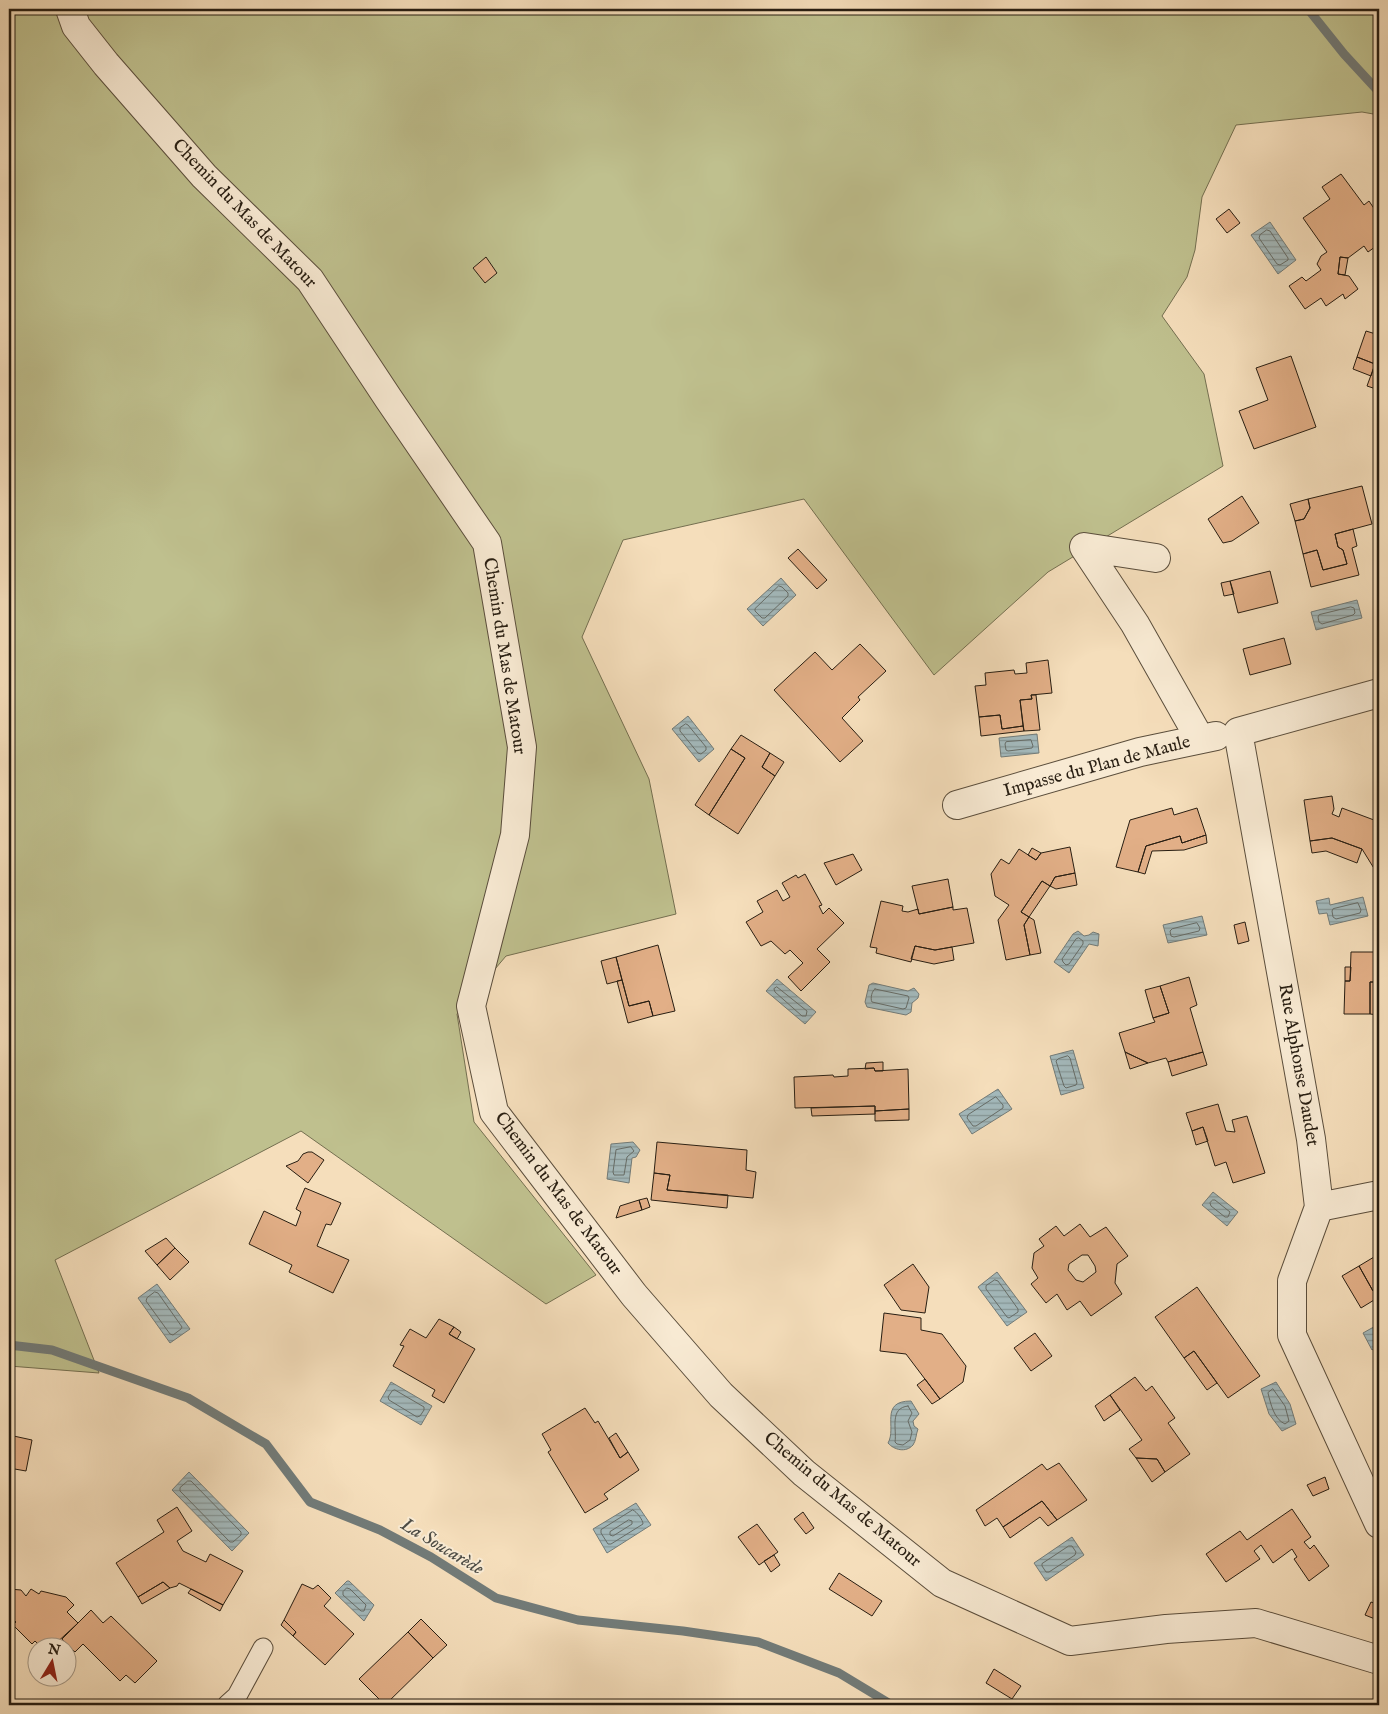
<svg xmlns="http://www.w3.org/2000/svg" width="1388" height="1714" font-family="'IM FELL English',serif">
	<defs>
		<pattern id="water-rules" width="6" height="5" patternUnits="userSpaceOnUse" patternTransform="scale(1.25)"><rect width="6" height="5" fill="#a3b9bc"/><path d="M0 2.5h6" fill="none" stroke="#859697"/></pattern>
	</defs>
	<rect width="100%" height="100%" fill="#f5debb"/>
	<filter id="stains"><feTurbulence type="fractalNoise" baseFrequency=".004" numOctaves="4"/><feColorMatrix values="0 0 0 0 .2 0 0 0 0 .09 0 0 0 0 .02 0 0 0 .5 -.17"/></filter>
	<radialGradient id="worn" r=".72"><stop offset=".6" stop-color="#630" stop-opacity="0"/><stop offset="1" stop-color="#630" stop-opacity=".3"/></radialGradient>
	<path fill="#bfc08e" stroke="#746f50" d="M9 9H1379V115L1362 112 1236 125 1202 197 1195 250 1187 277 1162 316 1204 374 1223 466 1048 572 934 675 804 499 623 540 582 637 649 779 676 914 506 956 457 1014 474 1122 596 1275 546 1304 301 1131 55 1260 99 1373 9 1366Z"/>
	<path fill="url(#water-rules)" stroke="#727b78" d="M1270 222 1296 260 1278 274 1251 235Z
		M781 578 796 595 763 626 747 609Z
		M1357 600 1362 618 1316 630 1311 612Z
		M688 716 714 749 699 762 672 729Z
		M1037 734 1039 753 1001 757 999 738Z
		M1363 897 1368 916 1330 925 1327 913 1319 914 1316 901 1329 898 1330 905Z
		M1202 916 1207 935 1168 943 1163 925Z
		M1078 931 1084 936 1089 935 1093 932 1099 934 1098 946 1089 944 1069 973 1054 962 1073 934Z
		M777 979 816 1012 805 1024 766 991Z
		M873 983 908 991 914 988 919 994 918 998 912 1003 911 1012 906 1015 867 1007 865 1002 869 985Z
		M1073 1050 1084 1088 1061 1095 1050 1056Z
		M998 1089 1012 1109 972 1134 959 1114Z
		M633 1142 640 1150 636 1157 632 1158 629 1183 607 1179 611 1144Z
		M1213 1192 1238 1212 1227 1226 1202 1205Z
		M997 1272 1027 1312 1007 1326 978 1287Z
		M157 1284 190 1329 170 1343 138 1298Z
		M1379 1324V1345L1372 1350 1363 1333Z
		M391 1382 432 1406 421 1425 380 1401Z
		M1276 1382 1290 1404 1296 1424 1282 1431 1269 1414 1261 1389Z
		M911 1401 919 1414 913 1421 914 1426 918 1429C916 1434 916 1441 913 1445 906 1453 894 1450 888 1443 897 1428 879 1401 911 1401Z
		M189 1472 249 1533 232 1551 172 1490Z
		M636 1503 651 1525 607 1553 593 1529Z
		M1072 1537 1084 1555 1046 1581 1034 1563Z
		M347 1581H349L374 1605 364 1621 335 1593Z"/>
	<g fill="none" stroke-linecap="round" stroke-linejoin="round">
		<path stroke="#666c67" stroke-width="1" d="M1267 230 1270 231 1288 258V260L1280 265 1277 264 1259 238 1260 235Z
			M779 586 782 587 788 593V596L765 618H762L755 611V609Z
			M1351 607 1354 608 1355 613 1353 615 1322 624 1319 622 1318 617 1319 615Z
			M686 724 688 725 706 747V750L701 754 698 753 680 731V728Z
			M1031 740 1033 746 1032 748 1008 751 1006 750 1005 744 1006 742Z
			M1358 903 1361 910 1360 913 1336 919 1333 917 1332 911 1333 909Z
			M1197 923 1200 928 1199 931 1174 937 1171 936 1170 931 1172 929Z
			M1079 938 1083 941V944L1069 964 1066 965 1063 962 1062 959 1076 939Z
			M777 987 807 1011 806 1016H802L775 992 774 989Z
			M875 989 908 996 909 998 906 1008 903 1009 872 1002C870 999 872 990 875 989Z
			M1068 1056 1070 1058 1077 1083 1076 1085 1066 1088 1064 1086 1056 1061 1058 1059Z
			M996 1097 1003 1105V1108L976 1126H973L967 1118 968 1115Z
			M631 1147 634 1151 627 1157 624 1175H614L613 1172 616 1150Z
			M1213 1200H1215L1230 1212 1228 1217H1225L1211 1206 1210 1203Z
			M995 1280 998 1281 1018 1309V1312L1009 1318 1007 1317 986 1289V1286Z
			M155 1292 158 1293 182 1327 181 1329 173 1335 170 1334 146 1301 147 1298Z
			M1273 1389 1285 1406 1289 1421 1285 1424C1274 1419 1271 1405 1268 1393Z
			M395 1390 424 1407V1410L420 1416 417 1417 389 1400 388 1397 392 1391Z
			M908 1406 912 1413 908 1421 912 1432 910 1440 903 1445 897 1444 895 1442C897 1429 889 1408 908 1406Z
			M188 1481H191L241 1532V1535L233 1542H230L180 1491V1488Z
			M633 1510C637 1512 643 1520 643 1524L611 1544H608L601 1533V1530Z
			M629 1520 632 1521V1524L613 1536 610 1535V1532Z
			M1069 1546H1072L1076 1552 1075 1555 1049 1572H1046L1042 1566V1564Z
			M347 1588 350 1589 366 1605 364 1611H361L343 1595V1592Z"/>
		<path stroke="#727b78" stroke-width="9" d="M1308 9 1344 54 1379 92
			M9 1345 52 1350 188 1398 266 1444 310 1502 380 1530 431 1557 496 1598 578 1620 683 1631 758 1642 839 1673 892 1705"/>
	</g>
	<path fill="#e2af87" stroke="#281e12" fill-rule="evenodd" d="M1341 174 1364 205 1369 201 1379 216V244L1368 252 1364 246 1348 258 1340 257 1338 274 1349 276 1358 289 1345 299 1343 294 1326 306 1321 298 1305 309 1289 286 1302 277 1306 281 1321 270 1317 264 1321 256 1327 252 1303 218 1330 199 1322 187Z
		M1229 209 1240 223 1227 233 1216 219Z
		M486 257 497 273 485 283 473 268Z
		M1340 257 1348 258 1345 275 1338 274Z
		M1366 331 1379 335V390L1367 386 1375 364 1357 357Z
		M1291 356 1316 427 1254 449 1239 411 1268 400 1256 368Z
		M1357 357 1375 364 1371 376 1353 369Z
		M1362 486 1372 524 1335 534 1338 547 1343 550 1347 564 1323 570 1317 550 1303 554 1295 521 1304 519 1310 508 1308 499Z
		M1242 496 1259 523 1232 541 1223 543 1208 519Z
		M1308 499 1310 508 1304 519 1295 521 1290 504Z
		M1353 529 1357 546 1352 548 1359 575 1311 587 1303 554 1317 550 1323 570 1347 564 1343 550 1338 547 1335 534Z
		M798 549 827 580 817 589 788 558Z
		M1270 571 1278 603 1238 613 1230 581Z
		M1230 581 1234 594 1224 596 1221 583Z
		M1284 638 1291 664 1250 675 1243 649Z
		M860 644 886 671 858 697 860 700 842 718 863 741 840 762 774 690 815 652 832 670Z
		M1048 660 1052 693 1031 695 1032 699 1020 700 1023 726 1002 729 1000 715 979 717 975 686 986 685 985 673 1014 670 1015 674 1027 673 1026 663Z
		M1031 695H1036L1040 730 1024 731 1020 700 1032 699Z
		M1000 715 1002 729 1023 726 1024 731 981 736 979 717Z
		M741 735 770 753 762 767 775 776 738 834 709 815 745 758 731 749Z
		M731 749 745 758 709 815 695 805Z
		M770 753 784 762 775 776 762 767Z
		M1332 796 1334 809 1332 814 1339 817 1342 808 1374 820 1379 826V866L1375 870 1362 849 1332 838 1310 841 1304 800Z
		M1172 808 1174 815 1197 808 1206 835 1182 843 1180 836 1146 846 1138 872 1116 867 1130 820Z
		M1206 835 1207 843 1184 850 1152 851 1145 874 1138 872 1146 846 1180 836 1182 843Z
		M1332 838 1362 849 1357 863 1326 851 1312 853 1310 841Z
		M1070 847 1075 873 1055 877 1050 886 1042 881 1021 912 1029 917 1024 925 1030 955 1006 960 998 920 1009 905 995 896 991 874 1001 859 1009 864 1019 849 1036 860 1041 853Z
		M1032 848 1041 853 1036 860 1028 855Z
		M853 854 862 870 836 885 824 863Z
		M1075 873 1077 885 1056 889 1050 886 1055 877Z
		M805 874 822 905 819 906 823 914 829 908 844 923 817 949 830 962 801 991 788 977 803 963 790 950 785 954 771 941 761 946 746 922 763 912 757 901 777 890 783 901 790 897 782 883 796 875 798 878Z
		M948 879 953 907 919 914 912 886Z
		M1042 881 1050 886 1029 917 1021 912Z
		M881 901 903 906 902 911 908 912 918 909 919 914 953 907V910L967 908 974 943 935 950 915 946 911 962 876 953 877 948 870 947Z
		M1029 917 1034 920 1041 953 1030 955 1024 925Z
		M1245 922 1249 941 1238 944 1234 925Z
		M658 945 675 1011 653 1016 649 1001 629 1006 616 957Z
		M915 946 935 950 952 947 954 960 934 964 911 959Z
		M1351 952H1379V982H1370V1014H1344L1345 981H1350Z
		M616 957 622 980 607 984 601 961Z
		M1345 967H1351L1350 981H1345Z
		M1189 977 1197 1005 1190 1008 1203 1052 1168 1062 1166 1058 1148 1063 1125 1052 1119 1033 1155 1022 1153 1018 1169 1013 1160 986Z
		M622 980 629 1006 649 1001 653 1016 628 1023 617 981Z
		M1370 982H1379V1015L1370 1014Z
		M1160 986 1169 1013 1153 1018 1145 990Z
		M1125 1052 1148 1063 1130 1069Z
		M1203 1052 1207 1065 1172 1076 1168 1062Z
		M883 1062V1071H875L874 1068 865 1069 866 1063Z
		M874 1068 875 1071 908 1069 909 1109 875 1111V1106L795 1108 794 1077 833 1075 834 1077 848 1076V1069Z
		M1218 1104 1226 1131 1235 1132 1232 1120 1247 1116 1265 1173 1233 1183 1226 1162 1215 1166 1203 1127 1192 1131 1186 1113Z
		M875 1106V1114L812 1116 811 1108Z
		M909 1109V1120L875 1121V1111Z
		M1203 1127 1208 1141 1196 1145 1192 1131Z
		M657 1142 747 1150 746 1170 756 1172 753 1198 667 1190 670 1175 654 1173Z
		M308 1152H312L324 1160 308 1183 286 1166 298 1161 303 1154Z
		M654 1173 670 1175 667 1190 728 1195 727 1208 651 1200Z
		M305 1188 341 1203 331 1225 326 1224 317 1246 349 1260 333 1293 289 1272 292 1265 249 1244 264 1211 296 1226 301 1212 296 1209Z
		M647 1198 650 1207 642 1210 639 1200Z
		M639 1200 642 1210 616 1218 620 1206Z
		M1080 1224 1090 1237 1106 1227 1128 1256 1117 1264 1115 1283 1122 1294 1091 1316 1080 1301 1067 1310 1057 1294 1046 1303 1031 1284 1038 1278 1032 1268 1034 1253 1044 1246 1039 1239 1056 1226 1064 1236ZM1082 1255H1088L1095 1266 1096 1272 1083 1282 1076 1280 1068 1270 1069 1264Z
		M166 1238 175 1248 157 1265 145 1251Z
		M175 1248 189 1262 170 1280 157 1265Z
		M1379 1254V1288L1373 1291 1359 1266Z
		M913 1264 929 1287 925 1313 901 1310 884 1285Z
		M1359 1266 1373 1291 1379 1288V1297L1361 1308 1342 1276Z
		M1197 1287 1260 1376 1228 1398 1194 1351 1184 1358 1155 1317Z
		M884 1313 921 1318V1330L942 1334 966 1366 963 1382 940 1399 906 1354 880 1351Z
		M439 1319 454 1327 449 1334 475 1349 444 1403 432 1396 435 1390 393 1366 404 1346 400 1345 410 1329 426 1338Z
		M454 1327 461 1332 457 1339 449 1334Z
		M1035 1333 1052 1356 1031 1371 1014 1348Z
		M1194 1351 1217 1383 1207 1390 1184 1358Z
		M1135 1377 1146 1391 1152 1386 1175 1418 1168 1423 1190 1454 1165 1472 1157 1459 1136 1458 1129 1449 1142 1440 1110 1395Z
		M925 1379 940 1399 932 1404 917 1385Z
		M1110 1395 1120 1410 1104 1421 1095 1406Z
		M585 1408 595 1423 598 1421 620 1458 628 1452 639 1470 604 1494 608 1499 585 1513 548 1452 551 1450 542 1434Z
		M616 1433 628 1452 620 1458 609 1438Z
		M9 1435 32 1440 26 1471 9 1468Z
		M1136 1458 1157 1459 1165 1472 1152 1482Z
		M1059 1463 1087 1500 1057 1520 1042 1501 1003 1527 997 1518 985 1526 976 1510 1042 1464 1047 1470Z
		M1325 1477 1329 1489 1313 1496 1307 1485Z
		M1042 1501 1057 1520 1048 1526 1040 1517 1010 1538 1003 1527Z
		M177 1507 192 1531 177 1541 183 1551 206 1562 210 1554 243 1571 223 1605 179 1583 177 1586 170 1588 163 1582 138 1597 116 1563 164 1532 157 1520Z
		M1292 1509 1311 1537 1304 1542 1310 1549 1314 1545 1329 1566 1309 1581 1294 1559 1297 1557 1292 1549 1273 1563 1261 1545 1254 1551 1260 1559 1226 1582 1206 1554 1240 1531 1247 1540Z
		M803 1512 814 1528 806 1534 794 1519Z
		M757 1524 778 1552 759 1565 738 1537Z
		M774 1555 780 1565 771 1572 764 1561Z
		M839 1573 882 1601 872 1616 829 1589Z
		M163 1582 170 1588 142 1604 138 1597Z
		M302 1584 313 1589 318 1585 331 1598 324 1606 354 1634 325 1665 293 1636 296 1632 284 1620Z
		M9 1589 21 1590 26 1596 31 1589 39 1594 41 1591 66 1597 74 1605 67 1612 78 1623 53 1646H40L35 1641 32 1644 13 1625 16 1622 9 1615Z
		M191 1589 223 1605 220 1611 188 1593Z
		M1371 1602 1379 1605 1375 1619 1365 1615Z
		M91 1610 103 1623 111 1616 157 1661 135 1683 126 1675 120 1681 83 1644 75 1652 62 1639Z
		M421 1619 447 1645 433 1658 408 1632Z
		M284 1620 296 1632 293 1636 281 1625Z
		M408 1632 433 1658 385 1705 359 1679Z
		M994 1669 1021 1686 1012 1699 986 1683Z"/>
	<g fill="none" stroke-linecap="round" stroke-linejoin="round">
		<g stroke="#5b4e3c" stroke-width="21">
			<path id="lane" d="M227 1705 237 1696 263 1648"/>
		</g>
		<g stroke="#5b4e3c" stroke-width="30">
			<path id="street" d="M70 9 76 26 106 64 204 176 310 280 388 398 487 543 522 747 515 835 471 1006 494 1112 634 1295 721 1395 804 1473 942 1583 1070 1641 1166 1629 1256 1623 1379 1660
				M1156 558 1084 547 1135 624 1200 739
				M1379 693 1238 732 1311 1139 1319 1207 1292 1281V1335L1379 1524
				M957 805 1140 752 1216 736
				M1319 1207 1379 1195"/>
		</g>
		<use href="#lane" stroke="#f8ead3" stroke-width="19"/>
		<use href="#street" stroke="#f8ead3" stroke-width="28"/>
	</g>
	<g text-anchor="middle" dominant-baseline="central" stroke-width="4" stroke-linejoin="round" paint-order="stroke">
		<g font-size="18" fill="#281e12" stroke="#f8ead3">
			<text transform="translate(244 214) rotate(46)">Chemin du Mas de Matour</text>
			<text transform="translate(504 656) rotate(81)">Chemin du Mas de Matour</text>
			<text transform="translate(1097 767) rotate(-15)">Impasse du Plan de Maule</text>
			<text transform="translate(1298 1065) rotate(80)">Rue Alphonse Daudet</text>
			<text transform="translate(558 1194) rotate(53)">Chemin du Mas de Matour</text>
			<text transform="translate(842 1500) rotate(40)">Chemin du Mas de Matour</text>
		</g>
		<g font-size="19" font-style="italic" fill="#4d4c45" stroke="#f8ead3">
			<text transform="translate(442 1547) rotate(31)">La Soucarède</text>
		</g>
	</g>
	<rect width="1388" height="1714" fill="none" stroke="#f5debb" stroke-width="30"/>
	<rect x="10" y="10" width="1368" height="1694" fill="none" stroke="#281e12" stroke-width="2.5"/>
	<rect x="15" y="15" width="1358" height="1684" fill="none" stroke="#281e12"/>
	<g transform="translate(52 1662) rotate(10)"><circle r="24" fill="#f8ead3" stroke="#a59886"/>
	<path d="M0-4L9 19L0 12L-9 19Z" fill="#8f2418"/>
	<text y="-8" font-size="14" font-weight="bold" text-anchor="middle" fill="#281e12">N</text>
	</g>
	<rect width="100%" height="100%" filter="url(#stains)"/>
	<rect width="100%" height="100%" fill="url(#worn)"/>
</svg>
